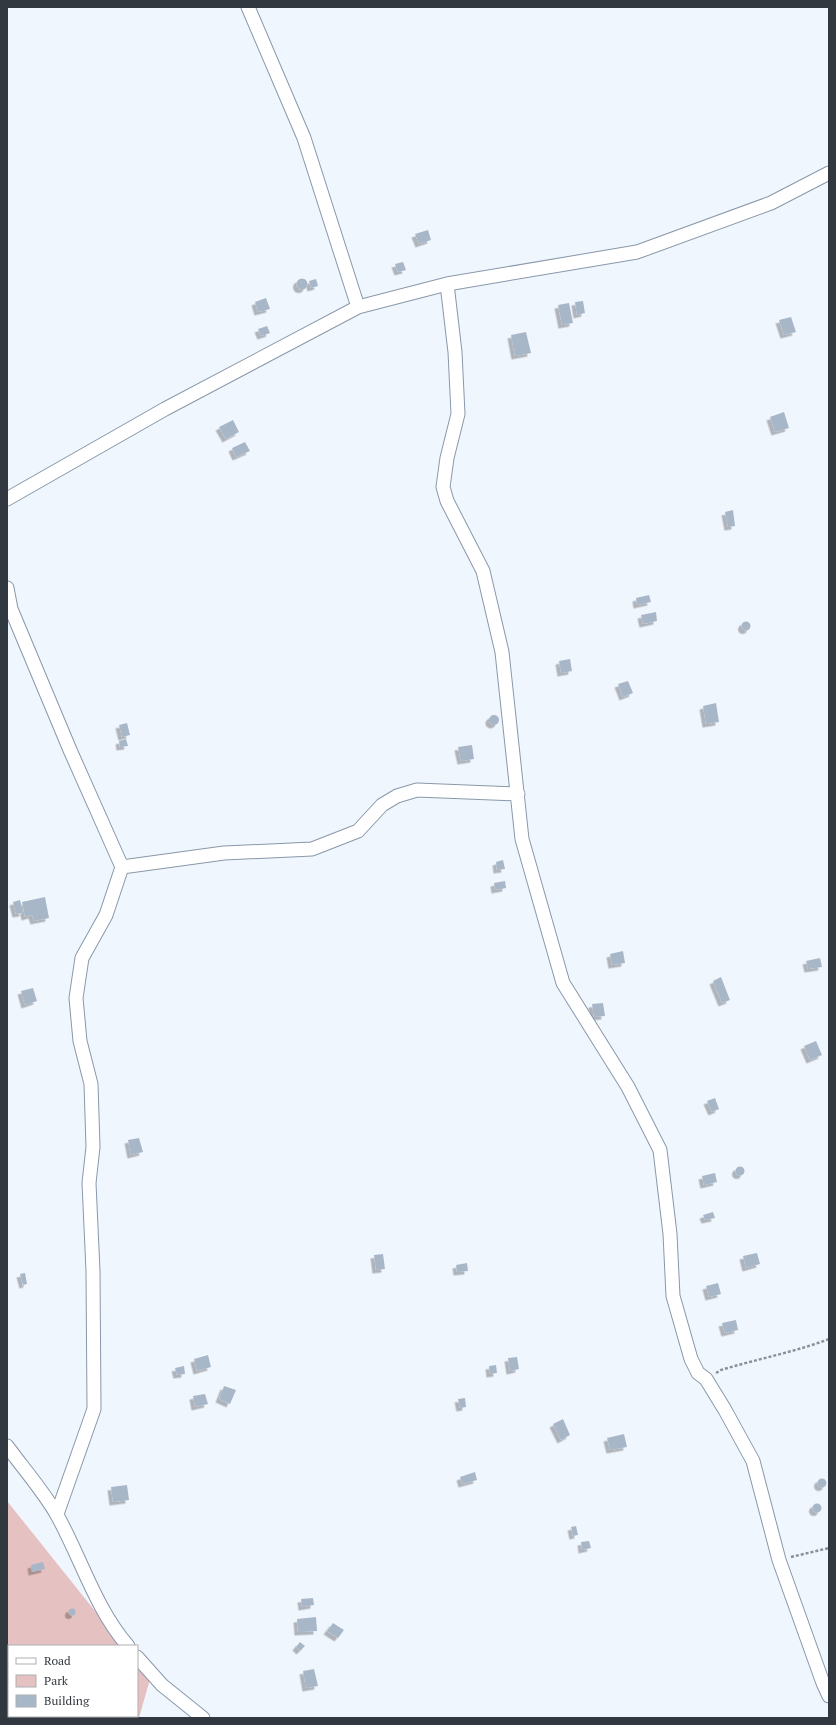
<svg xmlns="http://www.w3.org/2000/svg" width="836" height="1725" font-family="'PT Serif',serif">
	<defs>
		<filter id="shadow"><feDropShadow dx="-3.5" dy="3.5" stdDeviation="0" flood-color="#0004"/></filter>
	</defs>
	<rect width="100%" height="100%" fill="#f0f6fe"/>
	<path fill="#e6c1c1" d="M7 1501 123 1646H9V1716H137V1664L150 1679 139 1718H7Z"/>
	<path fill="#a8b7c8" filter="url(#shadow)" d="M428 230 431 240 419 244 415 234Z
		M403 262 406 270 398 272 395 264Z
		M296.5 284a5.5 5.5 0 1 1 11 0a5.5 5.5 0 1 1-11 0Z
		M316 279 318 286 311 288 309 281Z
		M266 298 270 309 258 312 255 302Z
		M583 301 585 313 577 315 575 302Z
		M569 303 573 323 562 325 558 305Z
		M791 317 796 332 784 335 779 320Z
		M267 326 270 333 261 336 258 329Z
		M526 332 531 353 515 356 511 335Z
		M784 412 789 428 775 432 770 417Z
		M233 420 239 432 226 439 219 427Z
		M245 442 250 451 236 457 232 448Z
		M733 510 735 526 728 527 725 512Z
		M649 595 651 602 637 605 636 598Z
		M656 612 657 621 643 624 641 615Z
		M741.5 626a4.5 4.5 0 1 1 9 0a4.5 4.5 0 1 1-9 0Z
		M570 659 572 671 561 673 559 661Z
		M628 681 633 693 623 697 618 684Z
		M716 703 719 722 706 724 703 706Z
		M489 720a5 5 0 1 1 10 0a5 5 0 1 1-10 0Z
		M127 723 130 735 122 737 119 725Z
		M126 739 128 746 120 747 119 741Z
		M472 745 474 759 461 761 458 747Z
		M503 860 505 869 497 870 496 862Z
		M505 881 506 888 495 890 494 883Z
		M45 897 49 918 34 921 32 915 25 917 22 902Z
		M20 900 23 913 16 914 13 902Z
		M623 951 625 963 612 965 610 954Z
		M820 958 822 967 808 969 806 961Z
		M721 977 730 1000 722 1003 713 981Z
		M33 988 37 1001 25 1005 21 991Z
		M603 1003 605 1016 594 1017 592 1004Z
		M816 1041 822 1055 810 1060 804 1046Z
		M715 1098 719 1109 712 1112 707 1101Z
		M139 1138 143 1152 131 1155 128 1140Z
		M735.5 1171a4.5 4.5 0 1 1 9 0a4.5 4.5 0 1 1-9 0Z
		M715 1173 717 1182 704 1185 702 1176Z
		M713 1212 715 1218 705 1220 703 1215Z
		M757 1253 760 1264 746 1268 743 1256Z
		M383 1254 385 1269 376 1270 374 1255Z
		M467 1263 468 1271 457 1272 456 1265Z
		M25 1273 27 1284 23 1285 20 1274Z
		M718 1283 721 1294 709 1297 706 1286Z
		M736 1320 738 1330 725 1333 722 1323Z
		M208 1355 211 1367 197 1371 194 1359Z
		M517 1357 519 1369 510 1371 508 1358Z
		M496 1365 497 1373 490 1374 489 1366Z
		M184 1366 185 1374 177 1375 175 1368Z
		M224 1386 236 1390 230 1404 219 1399Z
		M205 1394 208 1404 195 1407 193 1396Z
		M465 1398 466 1407 460 1408 458 1399Z
		M563 1419 570 1435 561 1440 553 1424Z
		M624 1434 627 1447 610 1450 607 1438Z
		M475 1472 477 1480 462 1484 460 1477Z
		M817.5 1483a4.5 4.5 0 1 1 9 0a4.5 4.5 0 1 1-9 0Z
		M127 1485 129 1500 113 1502 111 1487Z
		M812.5 1508a4.5 4.5 0 1 1 9 0a4.5 4.5 0 1 1-9 0Z
		M576 1526 578 1535 573 1536 571 1527Z
		M589 1541 591 1548 582 1550 581 1542Z
		M43 1562 45 1569 32 1572 31 1565Z
		M313 1598 314 1605 302 1607 301 1599Z
		M68.5 1612a3.5 3.5 0 1 1 7 0a3.5 3.5 0 1 1-7 0Z
		M316 1617 317 1631 298 1632 297 1619Z
		M333 1623 344 1630 338 1638 327 1631Z
		M300 1642 305 1646 300 1651 296 1647Z
		M314 1669 318 1686 306 1688 303 1671Z"/>
	<g fill="none" stroke-linecap="round" stroke-linejoin="round">
		<g stroke="#8998a9" stroke-width="15">
			<path id="minor" d="M248 7 304 138 358 307 447 284 455 352 458 414 447 458 443 487 447 501 483 571 502 652 522 839 563 983 628 1087 660 1150 670 1234 673 1296 691 1359 698 1373 706 1379 725 1410 753 1461 779 1560 823 1683 829 1696
				M447 284 637 252 771 203 829 173
				M7 499 165 409 358 307
				M7 588 11 609 70 750 122 867 106 915 82 958 76 998 80 1041 91 1084 93 1147 89 1183 93 1271 94 1409 57 1514
				M122 867 224 853 312 849 358 831 382 805 397 796 417 790 518 794
				M7 1446C23 1468 44 1492 57 1515 81 1558 95 1608 128 1646
				M137 1657 162 1685 203 1718"/>
		</g>
		<path stroke="#8a9097" stroke-width="2.5" stroke-dasharray="3 2" stroke-linecap="butt" d="M716 1373 721 1370C757 1359 795 1352 829 1339
			M791 1557 829 1548"/>
		<use href="#minor" stroke="#fff" stroke-width="13"/>
	</g>
	<rect width="836" height="1725" fill="none" stroke="#32383f" stroke-width="16"/>
	<rect x="8" y="1645" width="130" height="72" fill="#ffffff" stroke="#adafb2"/>
	<rect x="16" y="1658" width="20" height="6" fill="#ffffff" stroke="#adafb2"/>
	<text x="44" y="1665" font-size="12" fill="#32383f">Road</text>
	<rect x="16" y="1675" width="20" height="12" fill="#e6c1c1" stroke="#adafb2"/>
	<text x="44" y="1685" font-size="12" fill="#32383f">Park</text>
	<rect x="16" y="1695" width="20" height="12" fill="#a8b7c8" stroke="#adafb2"/>
	<text x="44" y="1705" font-size="12" fill="#32383f">Building</text>
</svg>
